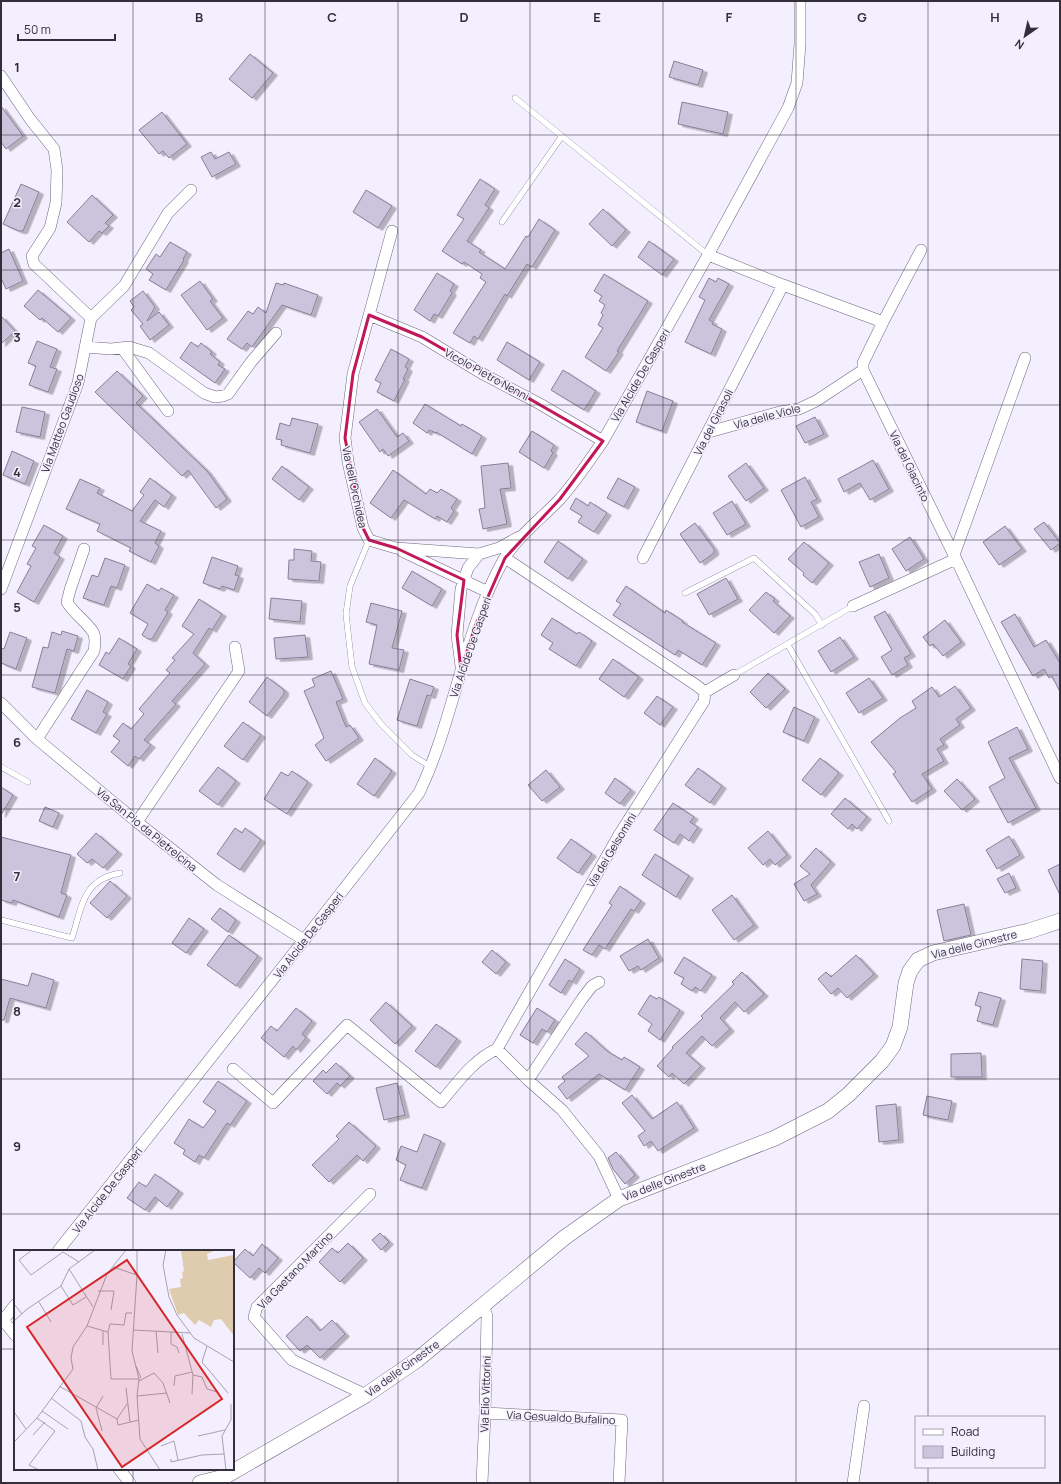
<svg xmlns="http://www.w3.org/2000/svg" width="1061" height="1484" font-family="Manrope,sans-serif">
	<defs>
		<filter id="shadow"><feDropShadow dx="4.5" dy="2.5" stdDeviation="0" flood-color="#0004"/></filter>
	</defs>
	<rect width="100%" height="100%" fill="#f4efff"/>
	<path fill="#ccc3dd" stroke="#877f97" filter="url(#shadow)" d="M250 54 273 73 252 98 229 79Z
		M674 61 703 70 698 85 669 77Z
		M682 102 728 112 723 134 678 124Z
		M1 106 23 136 6 149 1 142Z
		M162 112 187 144 169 158 163 151 159 154 139 130Z
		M211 152 215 159 229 152 236 164 212 177 201 157Z
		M480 179 495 189 485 205 489 208 467 241 481 250 479 252 505 269 526 236 528 237 539 219 555 230 532 267 527 264 507 296 505 294 478 339 474 336 470 343 453 333 486 282 480 278 482 274 464 262 462 264 442 251 464 219 457 215Z
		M21 184 39 192 23 231H19L3 224Z
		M366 190 392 206 378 228 353 212Z
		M92 195 113 215 105 223 109 226 102 233 99 231 89 242 67 222Z
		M603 209 626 230 612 246 589 224Z
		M649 241 674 259 662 275 638 257Z
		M170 242 187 252 183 259 184 260 166 290 149 280 153 274 146 269 156 254 160 257Z
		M9 249 23 281 6 289 1 278V253Z
		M437 273 454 284 450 291 452 293 438 316 434 314 430 321 414 310Z
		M604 274 648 301 617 351 619 352 606 371 585 357 603 328 598 325 603 315 601 313 605 305 599 301 602 296 594 291Z
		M709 278 716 282 718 278 729 284 709 320 713 322 712 324 722 329 711 354 685 342 705 300 699 297Z
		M200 281 213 299 210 301 223 318 207 330 181 295Z
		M276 283 283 285 284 283 318 295 311 315 282 305 252 347 247 343 242 349 227 339 248 311 253 314 258 307 266 313Z
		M38 290 71 318 58 332 42 318 40 320 24 306Z
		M143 291 155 307 147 321 159 312 169 325 150 340 140 326 143 324 131 310 134 307 130 301Z
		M1 316 15 331 1 344Z
		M37 341 57 349 50 367 57 369 48 392 29 385 36 366 28 363Z
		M191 342 198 347 201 343 212 352 210 354 220 362 218 365 225 369 215 383 180 358Z
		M507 342 540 362 529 380 497 360Z
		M391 349 409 359 405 367 408 369 403 379H405L394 401 377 392 381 383 375 380Z
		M563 370 596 391 584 410 551 390Z
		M117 371 143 396 136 403 207 471 227 499 216 508 188 470 182 476 95 392Z
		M647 391 673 401 662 431 636 422Z
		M425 404 461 426 462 424 482 436 472 454 436 432V433L429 430 427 433 413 423Z
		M22 407 45 412 40 437 16 432Z
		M377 409 397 437 403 433 409 441 388 456 383 449 380 452 359 422Z
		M815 417 824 434 805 443 796 426Z
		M292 418 318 424 310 453 281 445 282 440 276 439 280 423 290 426Z
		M532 431 554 445 551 451 553 453 544 468 519 452Z
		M12 451 34 461 25 484 3 475Z
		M873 460 889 489 870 500 860 483 844 492 838 479Z
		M508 463 511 488 500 489 507 524 483 529 479 509 485 508 481 466Z
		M746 463 764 488 746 501 728 476Z
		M282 466 309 487 299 500 272 479Z
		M393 470 426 494 430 489 437 493 441 489 457 499 451 508 454 511 447 522 437 516 435 519 404 500 391 518 370 503Z
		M805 477 817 499 811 502 819 517 801 527 781 490Z
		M150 478 172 495 164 507 155 500 140 521 161 531 155 543 159 546 151 562 129 551 131 548 97 531 100 524 66 509 80 479 100 488 97 493 132 511 144 495 140 492Z
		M618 478 635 487 624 507 607 498Z
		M576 498 588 506 590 502 607 513 594 532 578 522 582 516 570 509Z
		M732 501 746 524 727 535 713 513Z
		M1044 522 1060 543 1051 550 1034 529Z
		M695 523 714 549V553L700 563 680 534Z
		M44 525 63 536 54 553 60 557 34 602 17 592 31 566 27 564 36 548 32 546Z
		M1005 526 1022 549 999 565 983 542Z
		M910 537 924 559 906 571 892 549Z
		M558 541 583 559 568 579 544 562Z
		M804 542 829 563 812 583 803 575 804 573 788 559Z
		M294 549 312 551 311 561 321 562 319 581 288 579 289 560H294Z
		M879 554 889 578 870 587 859 562Z
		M212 557 238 566 235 575 239 576 234 590 222 586 220 589 203 583Z
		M105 558 125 565 117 588 111 586 104 605 83 598 92 575 98 577Z
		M412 571 442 589 432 606 402 588Z
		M726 578 738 599 709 615 697 594Z
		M147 584 159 591 161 588 174 595 165 610 168 612 152 639H148L142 635 148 624 130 613Z
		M626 586 665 613 666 610 683 621 682 622 716 643 702 665 678 650 675 655 613 615 621 604 616 601Z
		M766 592 775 599 773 601 790 616 774 633 749 610Z
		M271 598 302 601 300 622 269 619Z
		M199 599 222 614 212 630 209 628 193 653 205 664 172 701 176 704 144 740 151 745 139 759 135 756 128 766 111 752 120 741 113 736 123 723 131 729 144 714 139 709 170 673 166 670 175 660 172 658 194 634 182 626Z
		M371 603 402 611 392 648 404 650 399 670 369 664 377 625 366 622Z
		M885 611 911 654 904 658 908 665 892 675 881 657 892 650 874 617Z
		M1015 614 1034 647 1046 640 1060 663V692L1052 676 1049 678 1044 669 1033 676 1001 622Z
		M552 618 577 634 579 632 592 641 576 666 549 649 553 643 541 635Z
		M945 620 961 642 943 656 933 644 930 646 923 637Z
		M62 631 78 636 74 651 67 649 55 693 32 687 43 647 48 648 52 632 61 635Z
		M10 632 27 638 16 669 1 663V648L4 649Z
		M305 635 308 657 276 659 274 638Z
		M840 637 854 657 831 672 818 651Z
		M119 638 137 649 128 664 131 666 123 679 99 665 106 652 109 654Z
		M613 659 639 677 624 697 599 679Z
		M331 671 343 699 336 702 346 727 350 725 359 738 326 761 315 745 324 738 304 691 315 686 312 679Z
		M768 673 785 689 766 708 750 692Z
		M267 677 284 690V694L267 716 249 702Z
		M869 678 883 698 859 713 846 693Z
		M410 679 434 687 431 696 427 695 417 726 397 720Z
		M955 686 971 708 956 719 960 725 940 739 944 745 937 749 944 761 922 774 932 789 912 802 893 774 896 772 871 742 900 718 916 708 912 701 932 687 939 697Z
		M87 690 108 702 103 712 107 714 96 733 71 719Z
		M657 696 673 707 660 725 644 713Z
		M794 707 815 717 804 741 783 732Z
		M243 722 261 735 243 760 224 746Z
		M1017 727 1028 749 1009 758 1036 808 1008 823 989 787 1005 778 988 742Z
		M375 758 392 771 374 796 357 784Z
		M820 758 839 773 821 795 802 780Z
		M218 767 236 781 218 805 199 791Z
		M698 768 722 786 710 803 685 785Z
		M546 770 560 787 542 801 528 785Z
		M292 771 308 782 287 814 264 799 281 772 288 776Z
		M615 778 631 790 620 804 605 793Z
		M957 779 975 799 962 810 944 791Z
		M1 787 13 795 1 815Z
		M845 798 867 817 857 829 852 824 848 829 831 814Z
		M673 803 694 817 690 822 698 827 689 841 680 834 674 843 654 830Z
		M45 807 59 813 53 827 39 821Z
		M235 828 242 833 245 828 261 840 240 870 217 854Z
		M768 831 787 855 775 865 770 859 763 865 748 848Z
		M96 833 118 852 103 868 92 859 87 863 77 854Z
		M1009 836 1020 855 997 869 986 850Z
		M1 837 71 855 61 893 67 895 59 917 13 900 12 903 1 900Z
		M571 839 592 854 578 873 557 858Z
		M816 848 831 862 811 885 817 894 804 901 794 884 810 874 800 866Z
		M655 854 689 876 676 897 642 875Z
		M1060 864V895L1048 870Z
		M1009 873 1016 888 1005 893 997 879Z
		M110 881 127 896 107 918 90 903Z
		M620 886 641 901 634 911 631 909 605 949 599 945 592 955 583 950 612 905 609 903Z
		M732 895 754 925 734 940 712 910Z
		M964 904 971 935 944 941 937 910Z
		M220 908 236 920 228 932 211 919Z
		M189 918 204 929 186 953 172 943Z
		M229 935 258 956 236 986 207 965Z
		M648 939 659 958 641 970 638 966 629 971 620 956Z
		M492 950 506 962 496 974 482 962Z
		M856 955 874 974 847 998 838 988 831 994 818 979 826 972 831 977Z
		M684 957 712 975 701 991 695 987 692 991 681 984 684 978 674 973Z
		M565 959 580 969 572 982 569 980 561 993 549 985Z
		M1022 959 1043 961 1041 991 1020 989Z
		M742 972 764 994 744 1012 735 1002 720 1018 730 1029 712 1046 702 1036 686 1053 701 1066 684 1084 672 1073 669 1077 657 1066 673 1048 672 1047 703 1018 701 1016 734 984 732 982Z
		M32 973 54 980 46 1008 10 998 4 1020H1V979L28 986Z
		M979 992 1001 998 993 1025 977 1021 981 1007 975 1005Z
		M650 995 657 999 659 997 680 1010 660 1040 648 1031 652 1024 638 1014Z
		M386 1002 412 1026 395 1044 370 1020Z
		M296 1008 312 1021 302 1034 306 1038 296 1050 293 1046 284 1057 261 1038 271 1026 277 1031Z
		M537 1008 555 1020 547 1032 542 1029 533 1043 520 1035Z
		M436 1024 457 1039 436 1067 415 1051Z
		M586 1032 607 1051 622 1060 624 1057 640 1067 625 1090 599 1074 567 1099 558 1087 565 1081 562 1077 589 1056 575 1044Z
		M981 1053 982 1077H951V1054Z
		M336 1063 350 1076 340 1086 337 1083 327 1094 313 1081 323 1070 326 1073Z
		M218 1081 247 1101 230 1125 227 1123 204 1158 199 1155 195 1162 183 1154 185 1150 174 1143 189 1119 203 1128 216 1111 203 1102Z
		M397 1083 405 1115 384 1120 376 1088Z
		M632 1095 652 1119 677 1102 694 1128 658 1151 651 1141 644 1146 638 1136 645 1131 622 1103Z
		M927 1096 952 1101 948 1120 923 1115Z
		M896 1104 899 1140 879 1142 876 1106Z
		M349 1122 376 1146 363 1161 357 1155 329 1182 312 1165 339 1139 336 1136Z
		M424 1134 441 1141 422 1188 400 1180 406 1165 396 1160 401 1146 417 1152Z
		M616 1152 635 1175 625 1184 613 1169 608 1158Z
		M155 1174 179 1191 167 1207 155 1197 145 1210 127 1198 139 1182 146 1187Z
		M380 1233 389 1242 381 1250 372 1240Z
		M348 1243 363 1258 340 1282 319 1262 332 1248 338 1253Z
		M262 1244 278 1258 265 1273 259 1268 250 1278 233 1262 245 1249 253 1256Z
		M307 1316 320 1331 332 1320 345 1334 320 1358 307 1345 300 1351 286 1336Z"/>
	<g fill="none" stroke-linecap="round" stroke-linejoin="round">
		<g stroke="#6e667e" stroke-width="6">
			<path id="lane" d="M515 98 708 255
				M502 222 562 136
				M369 540 350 586 346 614 352 667 365 703 381 724 412 755 431 767
				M685 593 754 558 815 614 822 625
				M788 645 889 821
				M734 675 853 606
				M1 767 28 782
				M1 920 72 938C82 907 82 880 120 873"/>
		</g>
		<g stroke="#6e667e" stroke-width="12">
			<path id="street" d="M1 76 30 119 54 149 57 170 56 203 50 228 32 256 34 264 91 318
				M392 231 353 374 345 438 348 462 363 528 369 540 396 548 479 554 499 548 519 537
				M708 255 783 285 883 322 863 363V370L956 559 1060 778
				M369 315 422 337 483 374 540 404 603 441
				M883 322 921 250
				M85 347 111 349 129 347 149 353 204 393 215 397 223 396 228 394 251 362 276 333
				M122 348 168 411
				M709 432 780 412 799 409 816 401 863 370
				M402 551 488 592
				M954 555 1025 358
				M505 558 696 685 705 692 704 701 619 835 497 1049 528 1080 562 1110 599 1156 619 1199
				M643 558 783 285
				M1 589 78 383 91 318 124 286 168 213 191 190
				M853 606 956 559
				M461 666 457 635 461 589 468 568 479 554
				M705 692 734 675
				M1 703 37 739 137 822 217 885 304 940
				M37 739 94 651C95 645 96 637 93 632 86 621 74 614 67 602L70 590 84 549
				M137 822 239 671 235 647
				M233 1069 273 1103 347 1025 441 1102C458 1082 473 1060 497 1049
				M528 1080 582 999 592 986 599 982
				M58 1251 304 940 419 793C455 718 463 632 504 559 518 536 541 519 560 499 576 481 589 461 603 441L708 255 788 108 797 83 800 44V1
				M3 1320 15 1335
				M1 1323 15 1305
				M366 1395 292 1360 254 1317 257 1307 370 1194
				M485 1413 622 1420 619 1483
				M119 1469 130 1483
				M482 1483 485 1413 487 1316 483 1305
				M853 1483 864 1406"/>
		</g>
		<g stroke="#6e667e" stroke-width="16">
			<path id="secondary" d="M200 1483 224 1477 366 1395 417 1360 564 1238 619 1199 775 1138 828 1111 848 1095 882 1061 893 1046 900 1027 906 983 910 971 918 960 933 953 1029 931 1060 921"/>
		</g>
		<use href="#lane" stroke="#fff" stroke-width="5.5"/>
		<use href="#street" stroke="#fff" stroke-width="11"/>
		<use href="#secondary" stroke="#fff" stroke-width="15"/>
	</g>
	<path fill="none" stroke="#c2185b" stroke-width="3" stroke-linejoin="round" d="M369 315 422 337 603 441 560 499 505 558 476 624 461 670 457 635 464 580 396 548 369 540 363 528 345 438 353 374Z"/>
	<path fill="none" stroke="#332f3a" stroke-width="1" stroke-opacity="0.55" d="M133 1V1251M265 1V1483M398 1V1483M530 1V1483M663 1V1483M796 1V1483M928 1V1417M1 135H1060M1 270H1060M1 405H1060M1 540H1060M1 675H1060M1 809H1060M1 944H1060M1 1079H1060M1 1214H1060M1 1349H15M233 1349H1060M928 1467V1483M133 1469V1483"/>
	<g text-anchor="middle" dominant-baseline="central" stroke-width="3" stroke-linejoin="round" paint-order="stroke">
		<g font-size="11" fill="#332f3a" stroke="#f4efff">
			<text transform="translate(487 374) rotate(29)">Vicolo Pietro Nenni</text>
			<text transform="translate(640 375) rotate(-60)">Via Alcide De Gasperi</text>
			<text transform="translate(767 416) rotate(-15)">Via delle Viole</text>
			<text transform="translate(713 422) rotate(-63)">Via dei Girasoli</text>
			<text transform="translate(62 423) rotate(-70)">Via Matteo Gaudioso</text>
			<text transform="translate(910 466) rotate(64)">Via del Giacinto</text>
			<text transform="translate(355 487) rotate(78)">Via dell'Orchidea</text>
			<text transform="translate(470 647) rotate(-71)">Via Alcide De Gasperi</text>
			<text transform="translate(147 829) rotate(39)">Via San Pio da Pietrelcina</text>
			<text transform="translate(611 850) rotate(-59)">Via dei Gelsomini</text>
			<text transform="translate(308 935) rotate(-52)">Via Alcide De Gasperi</text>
			<text transform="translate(974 944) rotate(-14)">Via delle Ginestre</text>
			<text transform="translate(664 1181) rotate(-21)">Via delle Ginestre</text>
			<text transform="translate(107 1190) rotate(-52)">Via Alcide De Gasperi</text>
			<text transform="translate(295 1270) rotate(-46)">Via Gaetano Martino</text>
			<text transform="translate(402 1368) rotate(-36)">Via delle Ginestre</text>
			<text transform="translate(485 1394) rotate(-88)">Via Elio Vittorini</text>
			<text transform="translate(561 1417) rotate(3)">Via Gesualdo Bufalino</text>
		</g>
	</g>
	<g transform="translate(14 1250)">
		<rect width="220" height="220" fill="#f4efff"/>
		<path d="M167 0H202L193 4 194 10 220 5V86L207 69 200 70 197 77 185 70 181 75 170 63 164 65 155 39 167 37 166 29 169 28 168 22 170 21Z" fill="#dfcbad"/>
		<path fill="none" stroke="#a7a2b0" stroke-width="1" d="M18 0 5 10 17 25 49 2 65 12M123 0V25L118 101 125 129 123 146 126 189 146 220M152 0 149 15 155 47 163 65 180 88 220 112M99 17 123 25M55 19 79 57M47 36 59 55 72 47M84 41H100L97 60M25 52 37 72M0 54 8 64M0 71 12 60 47 36 55 19 81 0M73 76 94 82 97 129H125M119 80 176 83M142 81 144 103M94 82 96 74 110 75 112 63H118M157 82V94L163 97 165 103M168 84 179 125 178 144M89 95V81M193 96 188 112 214 143M122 116 127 128M179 125 188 127 193 139 203 142M125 131 140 123 149 133 156 153M45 136 103 169 104 175 125 170M160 136 161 126 178 122M112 138 116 172M123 146 153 143M37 148 67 171 71 187 79 199 84 220M82 158 88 181M82 158 89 146M28 161 54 179M0 162 12 179M23 168 41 181 15 215 25 220M103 169 113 154M19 185 31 172M184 186 211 180M0 192 23 168 59 119 57 108 59 97 73 76 93 24 112 0M147 196 160 191 164 210M157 209V212L188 205 210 204M212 220 208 186 217 170V154"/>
		<path fill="#d62828" fill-opacity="0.15" stroke="#d62828" stroke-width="2" d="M113 10 208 149 108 217 13 77Z"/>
		<rect width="220" height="220" fill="none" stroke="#332f3a" stroke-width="2"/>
	</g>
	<g font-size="13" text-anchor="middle" font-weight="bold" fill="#332f3a" stroke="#f4efff" stroke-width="3" stroke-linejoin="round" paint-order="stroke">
		<text x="199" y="22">B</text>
		<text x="332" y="22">C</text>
		<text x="464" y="22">D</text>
		<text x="597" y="22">E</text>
		<text x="729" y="22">F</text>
		<text x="862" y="22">G</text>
		<text x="995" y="22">H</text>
		<text x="17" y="72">1</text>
		<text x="17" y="207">2</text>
		<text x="17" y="342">3</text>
		<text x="17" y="477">4</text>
		<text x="17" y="612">5</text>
		<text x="17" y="747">6</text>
		<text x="17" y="881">7</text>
		<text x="17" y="1016">8</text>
		<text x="17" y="1151">9</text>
	</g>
	<rect width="1061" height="1484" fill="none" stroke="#332f3a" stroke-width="4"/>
	<rect x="915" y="1416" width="130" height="52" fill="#f4efff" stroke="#a7a2b0"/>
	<rect x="923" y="1429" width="20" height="6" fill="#ffffff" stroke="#a7a2b0"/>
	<text x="951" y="1436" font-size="12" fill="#332f3a">Road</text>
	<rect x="923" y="1446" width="20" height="12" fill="#ccc3dd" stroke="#a7a2b0"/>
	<text x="951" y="1456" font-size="12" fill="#332f3a">Building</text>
	<g transform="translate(1025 36) rotate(214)" stroke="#f4efff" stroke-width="3" paint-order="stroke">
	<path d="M0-3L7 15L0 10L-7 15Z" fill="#332f3a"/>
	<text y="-6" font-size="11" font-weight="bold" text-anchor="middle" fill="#332f3a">N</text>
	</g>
	<path d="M18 34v6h97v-6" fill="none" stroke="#332f3a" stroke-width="2"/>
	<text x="24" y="34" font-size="12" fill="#332f3a" stroke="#f4efff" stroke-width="3" paint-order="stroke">50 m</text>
</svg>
